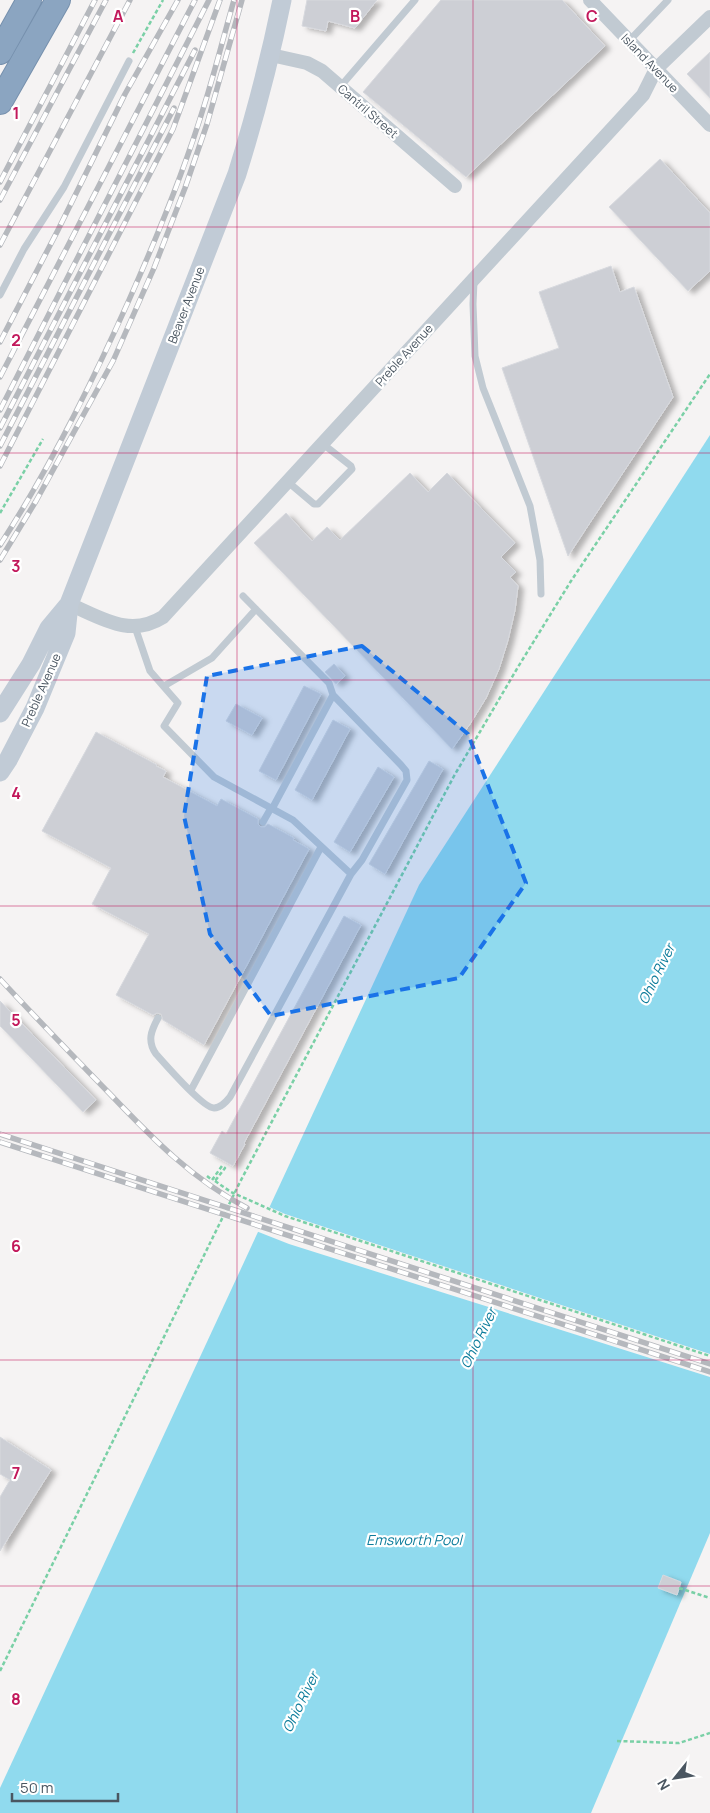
<svg xmlns="http://www.w3.org/2000/svg" width="710" height="1813" font-family="Manrope,sans-serif">
	<defs>
		<filter id="shadow"><feDropShadow dx="5.5" dy="3" stdDeviation="2.5" flood-color="#0004"/></filter>
	</defs>
	<rect width="100%" height="100%" fill="#f5f3f3"/>
	<path fill="#90daee" d="M710 435V1533L591 1813H0V1788L419 885Z"/>
	<path fill="#f5f3f3" d="M267 1206 285 1214 710 1354V1377L289 1244 256 1231Z"/>
	<path fill="#cdcfd5" stroke="#d7d9de" filter="url(#shadow)" d="M307 0H377L355 28 328 21 326 31 302 26Z
		M441 0H562L605 46 466 177 363 92Z
		M710 52V98L687 74Z
		M660 159 710 213V271L688 291 609 207Z
		M611 266 620 292 634 287 673 397 568 556 502 368 559 348 539 292Z
		M410 473 428 492 447 473 515 543 501 557 516 572 510 577 518 586 515 610 508 640 499 669 486 698 470 724 452 749 254 543 286 513 312 541 327 527 340 540Z
		M334 664 345 676 336 684 325 672Z
		M304 686 321 694 276 780 259 771Z
		M236 704 262 718 252 735 226 721Z
		M333 720 350 729 312 800 295 790Z
		M96 732 157 765 156 766 166 771 163 777 217 806 221 799 258 819V824L261 827H265L268 824 294 838 293 840 309 849 204 1045 163 1020 161 1014 157 1013 153 1015 116 995 149 934 92 904 111 868 42 831Z
		M429 761 443 769 385 874 369 864Z
		M378 767 394 777 350 852 334 842Z
		M344 916 361 925 244 1143 245 1144 233 1166 210 1153 222 1131 226 1134Z
		M0 1001 96 1100 83 1112 0 1026Z
		M0 1437 51 1470 0 1551V1497L10 1480 0 1474Z
		M663 1575 681 1582 677 1595 658 1588Z"/>
	<g fill="none" stroke-linecap="round" stroke-linejoin="round">
		<g stroke="#7690ad" stroke-width="26">
			<path id="highway" d="M0 52 29 0
				M0 102 58 0"/>
		</g>
		<path stroke="#7ad0a6" stroke-width="2.5" stroke-dasharray="4 2.5" stroke-linecap="butt" d="M133 53 163 0
			M0 513 43 439
			M207 1176 212 1180 222 1166 225 1168 215 1181
			M679 1588 710 1598
			M0 1671 240 1182 454 776 518 667 571 581 710 374
			M617 1741 679 1743 710 1733"/>
		<path stroke="#c1cad2" stroke-width="7" d="M629 41 668 0
			M340 87 415 0
			M474 281 473 304 475 356 483 388 530 506 540 560 541 594
			M0 295 24 249 64 187 129 61
			M288 482 314 504H318L352 469 351 466 323 444
			M135 627 150 671 178 703 164 726 214 777 293 820 351 874
			M164 686 212 658 256 609
			M272 809 333 695
			M263 822 271 808
			M158 1018C151 1031 147 1041 156 1054 165 1064 203 1108 214 1108 221 1108 226 1102 230 1097L351 874 362 860 407 780 406 771 401 765 333 695 329 683 243 596
			M191 1090 321 847"/>
		<path stroke="#c1cad2" stroke-width="14" d="M590 0 710 125
			M271 55 307 63 322 71 455 186
			M69 604C102 618 130 638 163 617L643 95 656 69 710 17"/>
		<path stroke="#c1cbd6" stroke-width="19" d="M0 713 31 664 49 628 69 604
			M0 772 8 760 35 708 66 633 69 604 237 174C255 116 270 59 282 0"/>
		<use href="#highway" stroke="#8ba5c1" stroke-width="24"/>
		<g stroke="#b5b8bd" stroke-width="5.5">
			<path id="rail" d="M0 182 95 0
				M0 200 106 0
				M0 245 130 0
				M0 342 58 230 125 94 178 0
				M0 377 195 0
				M0 410 209 0
				M0 428 195 50
				M0 446 174 108
				M0 466 173 129 220 0
				M0 545C50 468 91 385 129 300 157 237 184 172 204 106 215 71 224 35 234 0
				M0 560 36 501 113 361 154 268 185 188 207 124 242 0
				M0 979C36 1018 73 1056 110 1094 153 1139 192 1179 247 1208
				M0 1134 710 1364
				M0 1142 710 1372"/>
		</g>
		<use href="#rail" stroke="#fff" stroke-width="4" stroke-dasharray="11" stroke-linecap="butt"/>
		<path stroke="#7ad0a6" stroke-width="2.5" stroke-dasharray="4 2.5" stroke-linecap="butt" d="M215 1181 231 1192 285 1216 710 1356"/>
	</g>
	<path fill="#1a73e8" fill-opacity="0.2" stroke="#1a73e8" stroke-width="4" stroke-dasharray="10 6" stroke-linejoin="round" d="M362 646 468 734 526 883 459 978 271 1016 210 934 184 816 207 676Z"/>
	<path fill="none" stroke="#c2185b" stroke-width="1" stroke-opacity="0.55" d="M237 0V1813M473 0V1813M0 227H710M0 453H710M0 680H710M0 906H710M0 1133H710M0 1360H710M0 1586H710"/>
	<g text-anchor="middle" dominant-baseline="central" stroke-width="4.5" stroke-linejoin="round" paint-order="stroke">
		<g font-size="12" fill="#4a5661" stroke="#fff">
			<text transform="translate(650 63) rotate(46)">Island Avenue</text>
			<text transform="translate(368 111) rotate(41)">Cantril Street</text>
			<text transform="translate(186 305) rotate(-69)">Beaver Avenue</text>
			<text transform="translate(404 355) rotate(-48)">Preble Avenue</text>
			<text transform="translate(41 690) rotate(-66)">Preble Avenue</text>
		</g>
		<g font-size="14" font-style="italic" fill="#0c7c9b" stroke="#fff">
			<text transform="translate(656 974) rotate(-64)">Ohio River</text>
			<text transform="translate(478 1338) rotate(-64)">Ohio River</text>
			<text x="414" y="1539">Emsworth Pool</text>
			<text transform="translate(300 1702) rotate(-64)">Ohio River</text>
		</g>
	</g>
	<g font-size="16" text-anchor="middle" font-weight="bold" fill="#c2185b" stroke="#fff" stroke-width="4.5" stroke-linejoin="round" paint-order="stroke">
		<text x="118" y="22">A</text>
		<text x="355" y="22">B</text>
		<text x="592" y="22">C</text>
		<text x="16" y="119">1</text>
		<text x="16" y="346">2</text>
		<text x="16" y="572">3</text>
		<text x="16" y="799">4</text>
		<text x="16" y="1026">5</text>
		<text x="16" y="1252">6</text>
		<text x="16" y="1479">7</text>
		<text x="16" y="1705">8</text>
	</g>
	<g transform="translate(675 1778) rotate(240)" stroke="#ffffff" stroke-width="4" paint-order="stroke">
	<path d="M0-4L9 19L0 12L-9 19Z" fill="#4a5661"/>
	<text y="-8" font-size="14" font-weight="bold" text-anchor="middle" fill="#4a5661">N</text>
	</g>
	<path d="M12 1793v8h106v-8" fill="none" stroke="#4a5661" stroke-width="2.5"/>
	<text x="20" y="1793" font-size="15" fill="#4a5661" stroke="#ffffff" stroke-width="4" paint-order="stroke">50 m</text>
</svg>
